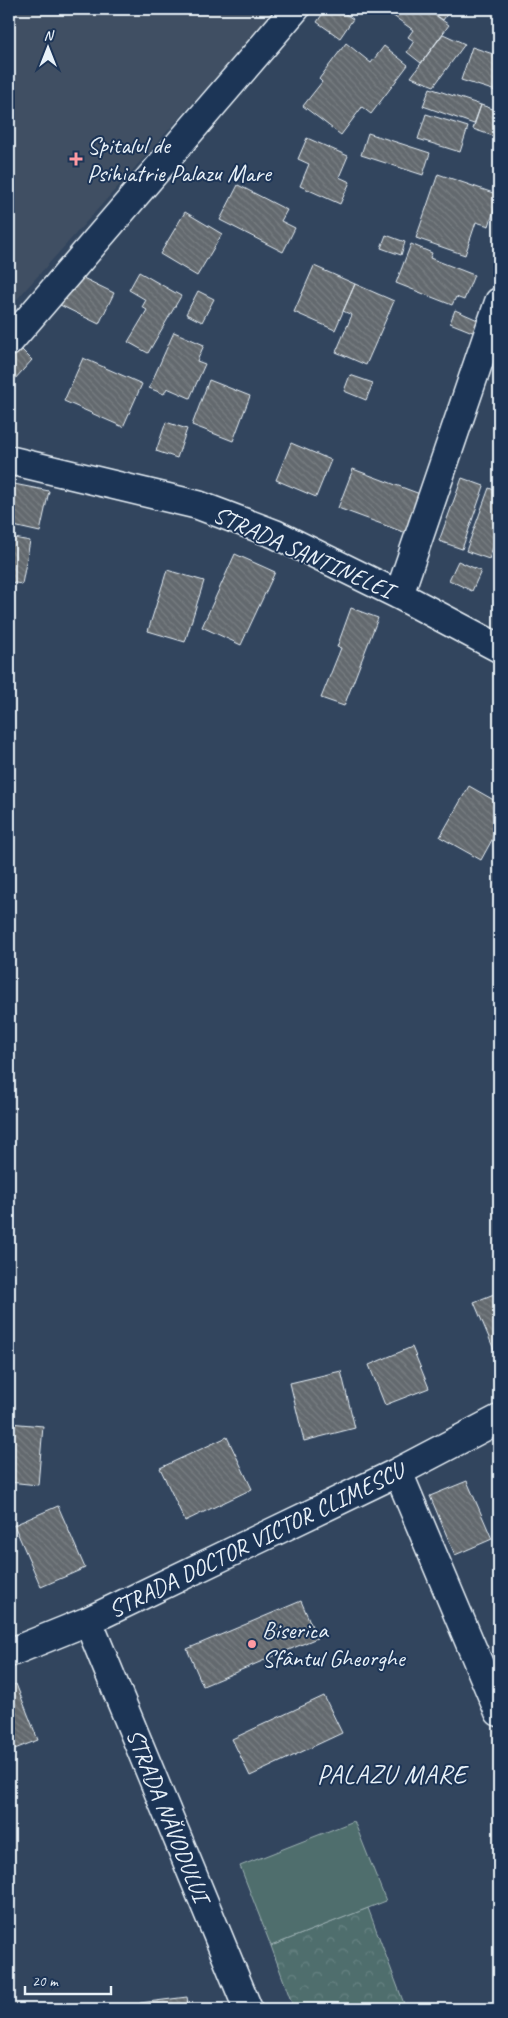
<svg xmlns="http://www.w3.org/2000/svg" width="508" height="2018" font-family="Caveat,sans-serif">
	<defs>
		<pattern id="park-crowns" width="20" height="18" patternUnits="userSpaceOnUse" patternTransform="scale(1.25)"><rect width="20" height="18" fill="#4f6e6d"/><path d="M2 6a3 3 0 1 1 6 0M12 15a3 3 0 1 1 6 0" fill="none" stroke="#688383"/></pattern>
		<pattern id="building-back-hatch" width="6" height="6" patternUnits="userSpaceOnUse" patternTransform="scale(1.25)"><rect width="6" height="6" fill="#63696e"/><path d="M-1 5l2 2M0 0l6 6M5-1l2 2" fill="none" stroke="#797f83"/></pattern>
	</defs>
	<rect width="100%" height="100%" fill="#32455e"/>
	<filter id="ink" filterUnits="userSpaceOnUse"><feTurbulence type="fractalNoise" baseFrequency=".02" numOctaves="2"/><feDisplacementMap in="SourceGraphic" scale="10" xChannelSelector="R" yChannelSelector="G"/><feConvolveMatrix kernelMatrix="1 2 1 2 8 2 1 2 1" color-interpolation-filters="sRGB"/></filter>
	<g filter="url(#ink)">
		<path fill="#415063" d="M9 9H277L9 308Z"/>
		<path fill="url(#park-crowns)" stroke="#9cb0b2" d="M368 1908 406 2009H294L271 1946Z"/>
		<path fill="#4f6e6d" stroke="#9cb0b2" d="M354 1821 386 1901 271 1946 240 1866Z"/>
		<path fill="url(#building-back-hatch)" stroke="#e8f1f8" d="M326 9H338L353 19 340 38 317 22Z
			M397 9H427L449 25 421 63 407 52 414 41 408 37 413 30 392 15Z
			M427 9H451L443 20Z
			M443 34 465 44 434 86 411 77Z
			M346 43 371 63 384 46 408 65 371 114 362 107 341 135 303 106 322 82 319 79Z
			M472 47 499 56V92L461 80Z
			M430 88 481 105 474 124 423 106Z
			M481 105 499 111V138L473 129Z
			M426 114 468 127 460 152 418 139Z
			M368 133 430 153 423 175 361 155Z
			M307 138 348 156 339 177 350 182 340 204 300 186 309 164 298 159Z
			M438 174 499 195 489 226 476 222 465 255 416 238Z
			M238 185 287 210 281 221 295 228 283 252 220 220Z
			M185 212 222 234 197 276 160 254Z
			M386 235 405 242 401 255 381 248Z
			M411 244 432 253 430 258 474 275 464 300 456 297 452 305 396 283Z
			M314 266 355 284 335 330 294 312Z
			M139 272 181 296 148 353 128 342 147 310 142 307 146 300 129 290Z
			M75 274 114 293 99 324 60 305Z
			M355 284 394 301 366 365 336 352 352 315 343 311Z
			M198 291 214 299 202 322 186 314Z
			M455 310 480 321 475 333 450 323Z
			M174 332 204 345 197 361 205 364 190 398 167 388 164 394 149 388Z
			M19 347 32 360 14 380 9 375V358Z
			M83 358 142 384 123 427 64 401Z
			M350 375 373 383 366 400 344 391Z
			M209 380 250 396 233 441 192 425Z
			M166 422 187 429 177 458 156 451Z
			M291 443 331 460 316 497 276 480Z
			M353 469 420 494 406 533 338 508Z
			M462 478 484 486 462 549 439 541Z
			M9 483 49 491 40 532 9 525Z
			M489 488 499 492V531L489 559 466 551Z
			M9 537 30 541 22 584 9 582Z
			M235 554 275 572 241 645 202 627Z
			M458 561 481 571 472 591 449 580Z
			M167 570 204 581 185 642 148 631Z
			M351 608 378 618 344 706 321 698 341 648 337 647Z
			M469 786 499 803V827L481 860 440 837Z
			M499 1292V1350L495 1352 474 1302Z
			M412 1347 429 1388 385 1405 369 1365Z
			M341 1371 355 1428 304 1441 290 1383Z
			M9 1423 43 1426 38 1485 9 1482Z
			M227 1437 252 1489 185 1521 160 1468Z
			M467 1481 492 1539 455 1555 430 1496Z
			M58 1506 85 1568 41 1587 14 1525Z
			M301 1601 317 1638 203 1686 187 1649Z
			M16 1684 38 1740 12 1750 9 1742V1687Z
			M324 1696 342 1733 250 1776 232 1739Z
			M187 1997 189 2009H141L140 2003Z"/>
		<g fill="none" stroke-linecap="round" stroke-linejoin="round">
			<g stroke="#e8f1f8" stroke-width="31">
				<path id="minor" d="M9 342 295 9
					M9 460 198 505 275 534 399 595 499 648
					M399 595 499 302
					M398 1472 499 1712
					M88 1621 248 2009
					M9 1653 88 1621 398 1472 499 1419"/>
			</g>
			<use href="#minor" stroke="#1d3557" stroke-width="28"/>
		</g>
	</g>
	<g fill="#ff9aa2" stroke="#1d3557" stroke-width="2">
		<path d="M73.5 151.5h5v5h5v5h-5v5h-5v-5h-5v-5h5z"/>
		<circle cx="252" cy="1644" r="5"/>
	</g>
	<g text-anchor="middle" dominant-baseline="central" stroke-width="4" stroke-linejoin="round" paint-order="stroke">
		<g font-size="24" fill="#e8f1f8" stroke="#1d3557" text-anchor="start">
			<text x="87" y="145">Spitalul de<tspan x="87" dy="28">Psihiatrie Palazu Mare</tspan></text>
			<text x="262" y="1630">Biserica<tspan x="262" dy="28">Sfântul Gheorghe</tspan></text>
		</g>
		<g font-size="24" fill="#e8f1f8" stroke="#1d3557">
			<text transform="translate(303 552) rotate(24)">STRADA SANTINELEI</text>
			<text transform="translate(256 1540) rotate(-26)">STRADA DOCTOR VICTOR CLIMESCU</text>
			<text transform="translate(168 1815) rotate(68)">STRADA NĂVODULUI</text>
		</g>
		<g font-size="26" letter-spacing="1" fill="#e8f1f8" stroke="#1d3557">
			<text x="392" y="1774">PALAZU MARE</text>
		</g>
	</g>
	<rect width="508" height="2018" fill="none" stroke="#1d3557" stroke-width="30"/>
	<rect x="15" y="15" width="478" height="1988" fill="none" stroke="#e8f1f8" stroke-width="2" filter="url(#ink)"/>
	<g transform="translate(48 48)" stroke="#1d3557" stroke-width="4" paint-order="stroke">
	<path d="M0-4L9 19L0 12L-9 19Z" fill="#e8f1f8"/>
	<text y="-8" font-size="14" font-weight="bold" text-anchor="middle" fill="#e8f1f8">N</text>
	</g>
	<path d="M25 1986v8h86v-8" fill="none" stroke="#e8f1f8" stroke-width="2.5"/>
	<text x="32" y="1986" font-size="15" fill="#e8f1f8" stroke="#1d3557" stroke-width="4" paint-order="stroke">20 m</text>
</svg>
